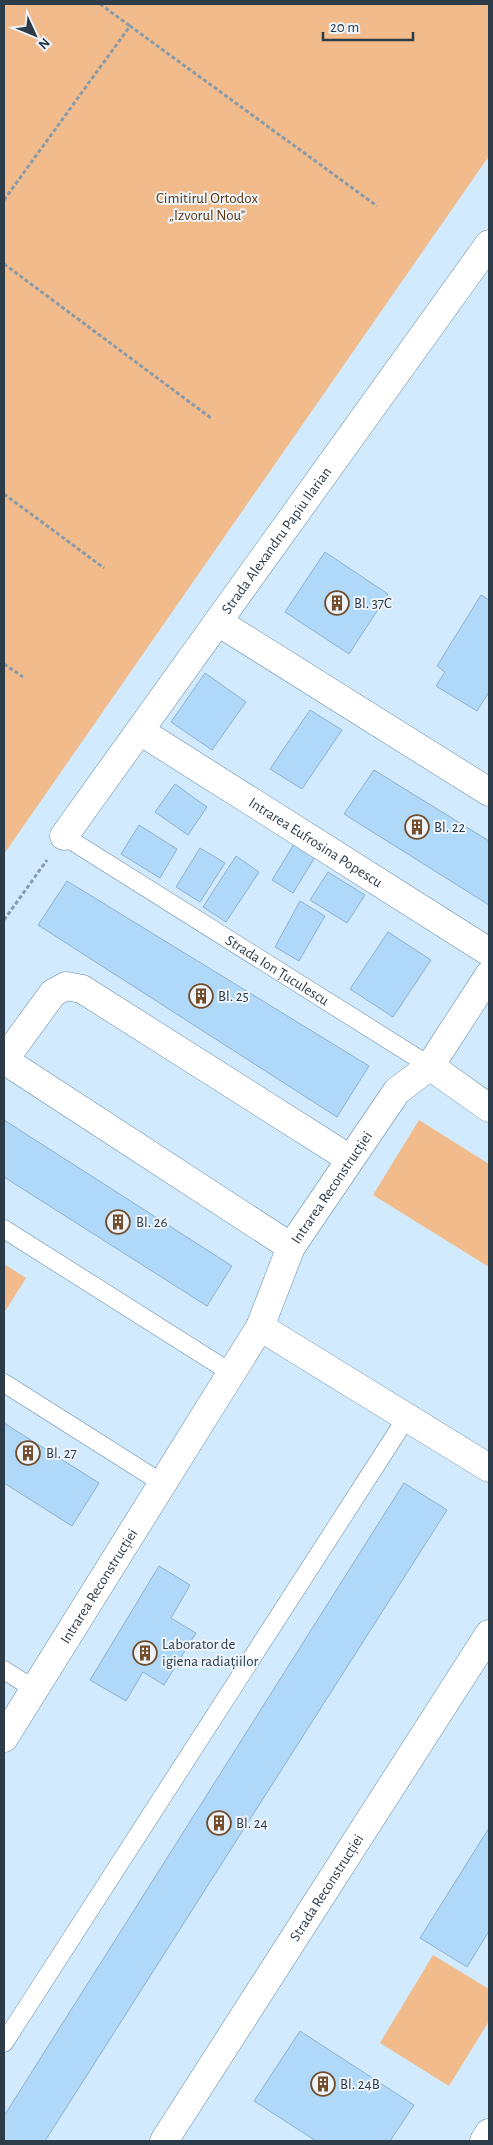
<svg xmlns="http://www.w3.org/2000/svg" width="493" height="2145" font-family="'Alegreya Sans',sans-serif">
	<rect width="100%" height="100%" fill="#d2eafd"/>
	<path fill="#f1bb8b" d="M4 4H489V156L4 854Z
		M419 1120 489 1164V1267L373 1195Z
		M4 1264 26 1278 4 1313Z
		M433 1955 489 1989V2021L449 2086 380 2043Z"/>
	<path fill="#b0d8f8" stroke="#8bb1d1" d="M325 552 388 594 349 654 285 612Z
		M481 595 489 600V692L477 711 436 686 445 672 437 666Z
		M205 673 246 702 212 750 171 722Z
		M310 710 342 730 302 789 270 769Z
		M374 770 489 841V905L344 814Z
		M175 784 207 807 188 835 155 812Z
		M139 825 177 849 160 878 121 854Z
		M294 844 315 857 293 893 272 880Z
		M200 848 225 863 200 902 176 887Z
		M236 856 259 872 226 922 203 907Z
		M328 872 365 895 347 923 310 900Z
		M67 881 369 1066 337 1117 38 925Z
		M300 901 325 916 299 961 275 947Z
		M388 932 431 960 393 1017 350 989Z
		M4 1120 232 1266 207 1306 4 1177Z
		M4 1423 99 1483 72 1526 4 1483Z
		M404 1483 447 1510 45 2141H4V2116Z
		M159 1566 190 1585 171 1618 196 1633 164 1685 143 1672 126 1701 90 1680Z
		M489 1828V1931L467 1967 420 1938Z
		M300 2031 414 2105 390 2141H316L254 2101Z"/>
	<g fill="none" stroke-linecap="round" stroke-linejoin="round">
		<g stroke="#668ba9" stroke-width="19">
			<g id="lane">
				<path id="s1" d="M64 836 430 1066"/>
				<path d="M4 1229 230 1372"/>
				<path d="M4 1383 162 1483"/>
				<path d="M4 1670 34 1689"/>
				<path d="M4 2043 407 1417"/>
			</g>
		</g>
		<g stroke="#668ba9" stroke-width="29">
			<g id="street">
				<path d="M218 622 489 792"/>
				<path id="s2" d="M140 731 489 952"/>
				<path id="s3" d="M64 836 489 244"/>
				<path d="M4 1060 53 993 66 986 82 989 350 1159"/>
				<path d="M4 1060 291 1247"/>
				<path d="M430 1066 489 1108"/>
				<path d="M260 1327 489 1468"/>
				<path id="s4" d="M4 1738 260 1327 291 1247 397 1091 430 1066 489 975"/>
				<path id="s5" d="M164 2141 489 1634"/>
			</g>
		</g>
		<g stroke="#668ba9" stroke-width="29">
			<path id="secondary" d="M484 2141 489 2133"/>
		</g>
		<path stroke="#879bab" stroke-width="3" stroke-dasharray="4 2.5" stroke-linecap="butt" d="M100 4 130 26
			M4 200 130 26 377 206
			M4 264 211 418
			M4 494 104 568
			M4 664 23 677
			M4 920 47 860"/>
		<use href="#lane" stroke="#fff" stroke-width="18"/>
		<use href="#street" stroke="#fff" stroke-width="28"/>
		<use href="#secondary" stroke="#fff" stroke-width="28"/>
	</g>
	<defs>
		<g id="building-ring" transform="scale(1.25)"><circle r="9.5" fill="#edf4fb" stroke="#734d29" stroke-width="1.5"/><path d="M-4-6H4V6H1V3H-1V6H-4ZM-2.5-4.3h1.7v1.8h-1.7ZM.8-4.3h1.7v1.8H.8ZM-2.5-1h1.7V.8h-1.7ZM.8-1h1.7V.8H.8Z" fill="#734d29"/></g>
	</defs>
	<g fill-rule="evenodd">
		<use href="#building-ring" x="337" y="603"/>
		<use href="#building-ring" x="417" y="827"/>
		<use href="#building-ring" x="201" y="996"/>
		<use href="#building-ring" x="118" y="1222"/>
		<use href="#building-ring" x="28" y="1453"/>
		<use href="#building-ring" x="145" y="1653"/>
		<use href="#building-ring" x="219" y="1823"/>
		<use href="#building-ring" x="323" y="2084"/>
	</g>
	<g text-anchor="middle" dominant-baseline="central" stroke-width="4" stroke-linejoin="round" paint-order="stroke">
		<g font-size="15" fill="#5d360b" stroke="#edf4fb">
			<text x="207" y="198">Cimitirul Ortodox<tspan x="207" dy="17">„Izvorul Nou”</tspan></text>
		</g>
		<g font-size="15" fill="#2c3c49" stroke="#edf4fb">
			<text stroke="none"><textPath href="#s3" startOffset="364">Strada Alexandru Papiu Ilarian</textPath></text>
			<text stroke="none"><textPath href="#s2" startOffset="208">Intrarea Eufrosina Popescu</textPath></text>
			<text stroke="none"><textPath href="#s1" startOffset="252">Strada Ion Țuculescu</textPath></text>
			<text stroke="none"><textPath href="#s4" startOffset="642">Intrarea Reconstrucției</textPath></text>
			<text stroke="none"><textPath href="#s4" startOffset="179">Intrarea Reconstrucției</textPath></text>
			<text stroke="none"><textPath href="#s5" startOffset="301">Strada Reconstrucției</textPath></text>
		</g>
		<g font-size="15" fill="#2c3c49" stroke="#edf4fb" text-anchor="start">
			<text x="354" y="603">Bl. 37C</text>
			<text x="434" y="827">Bl. 22</text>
			<text x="218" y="996">Bl. 25</text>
			<text x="136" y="1222">Bl. 26</text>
			<text x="46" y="1453">Bl. 27</text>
			<text x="162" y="1644">Laborator de<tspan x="162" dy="17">igiena radiațiilor</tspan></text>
			<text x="236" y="1823">Bl. 24</text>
			<text x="340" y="2084">Bl. 24B</text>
		</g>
	</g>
	<rect width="493" height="2145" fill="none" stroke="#2c3c49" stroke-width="10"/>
	<g transform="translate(35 35) rotate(134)" stroke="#edf4fb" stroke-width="4" paint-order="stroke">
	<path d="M0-4L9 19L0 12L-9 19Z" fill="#2c3c49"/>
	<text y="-8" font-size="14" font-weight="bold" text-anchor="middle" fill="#2c3c49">N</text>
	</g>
	<path d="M323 32v8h90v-8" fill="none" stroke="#2c3c49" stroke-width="2.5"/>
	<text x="330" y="32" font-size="15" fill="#2c3c49" stroke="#edf4fb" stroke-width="4" paint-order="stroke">20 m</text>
</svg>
